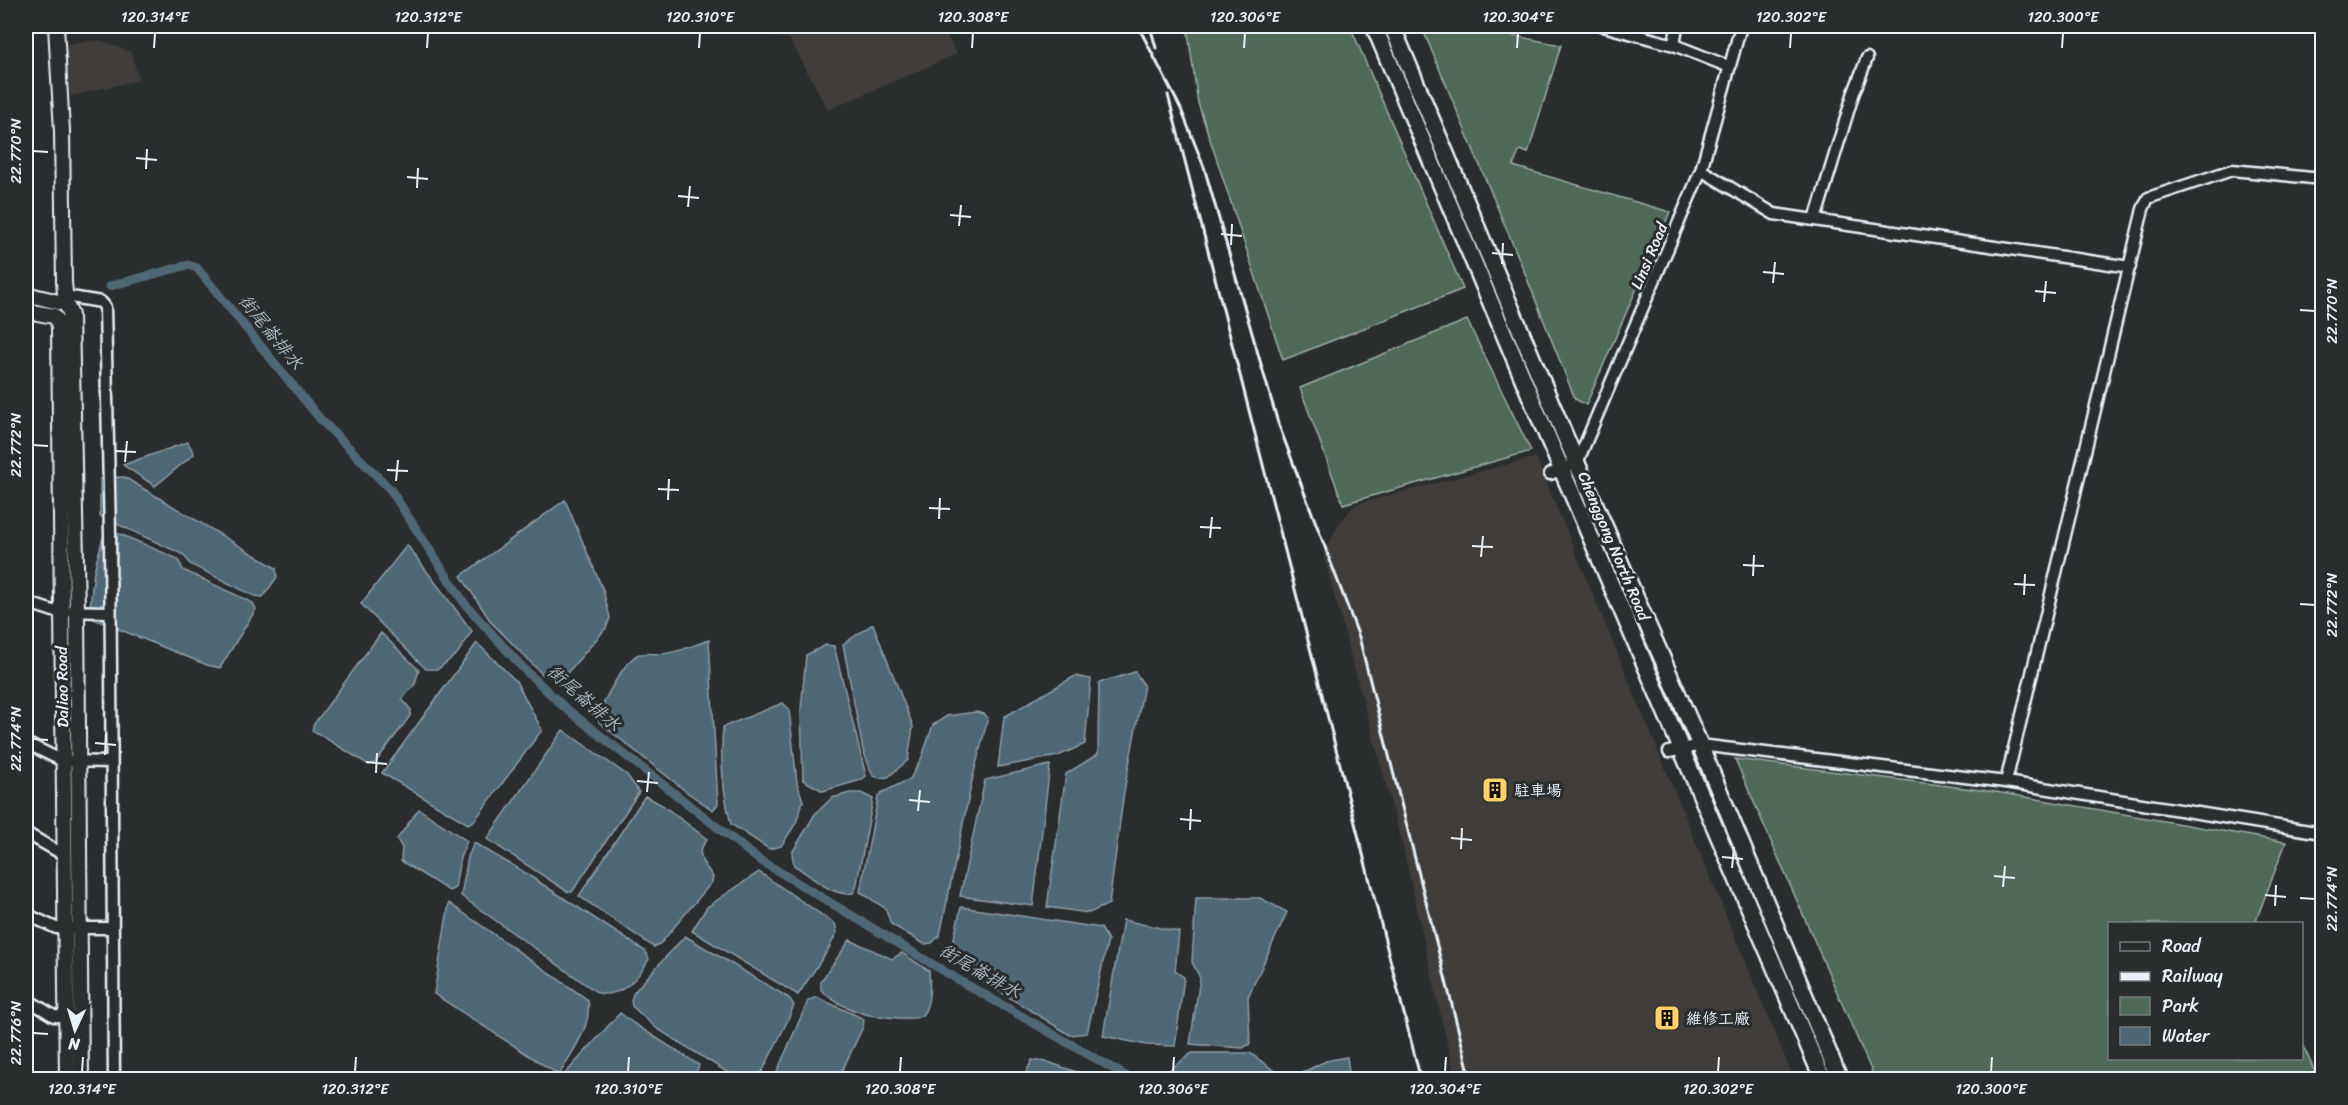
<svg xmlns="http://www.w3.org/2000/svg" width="2348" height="1105" font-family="Sriracha,'LXGW WenKai TC',sans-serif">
	<rect width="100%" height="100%" fill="#2a2d2e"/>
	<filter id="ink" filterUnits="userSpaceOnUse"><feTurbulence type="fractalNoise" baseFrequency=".0167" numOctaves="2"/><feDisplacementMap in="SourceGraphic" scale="12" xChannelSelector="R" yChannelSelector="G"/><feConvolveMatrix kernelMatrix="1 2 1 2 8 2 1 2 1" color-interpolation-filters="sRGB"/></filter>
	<g filter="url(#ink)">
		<path fill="#3f3c3b" d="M763 26H942L957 54 828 110 789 38 772 37Z
			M100 40 131 52 139 80 70 96 66 44Z
			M1536 457 1794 1079H1455L1403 847 1323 554 1341 521 1356 504Z"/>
		<path fill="#4f6a59" stroke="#9caea8" stroke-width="1.5" d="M1187 26H1348L1351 28 1463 289 1283 360 1198 103Z
			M1469 27 1561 45 1528 153 1520 150 1513 166 1670 212 1586 405 1575 399 1522 266 1423 30Z
			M1467 320 1531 451 1343 504 1300 388Z
			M1735 759 1996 792 2286 842 2255 923 2110 924V1058H2302V1043L2318 1079H1875Z"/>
		<path fill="#4f6774" stroke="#8c9ea9" stroke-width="1.5" d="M188 442 194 454 155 486 123 465Z
			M124 477 276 568 277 577 263 597 254 596 190 564 184 555 100 516V478Z
			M565 500 603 590 610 618 606 628 562 679 543 675 491 622 461 576Z
			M104 534H120L178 559 183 570 253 603 256 609 220 668 207 665 89 617 94 571Z
			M407 545 472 631 457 654 438 669H426L361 604Z
			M873 624 913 726 908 760 888 777 880 778 873 776 863 750 843 644Z
			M381 633 419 670 415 684 402 699 411 710 410 716 375 763 369 765 312 730 314 724Z
			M709 640 718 804 713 810 688 793 599 722C596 709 625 662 637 655 643 652 653 654 660 654 675 654 693 645 709 640Z
			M477 643 516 681 542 730 475 820 468 824 382 773Z
			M826 645 834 646 866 776 861 780 823 791 803 780 801 710 806 655Z
			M1135 672 1144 685 1124 791 1109 904 1089 913 1047 907 1066 774 1098 754 1099 683Z
			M1075 676 1091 679 1085 744 1058 756 998 767 1004 717Z
			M783 703 789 709 797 783 803 801 796 823 781 846 769 849 731 824C723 793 720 759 723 727Z
			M976 712 984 714 988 718 973 776 940 935 932 943 924 944 891 924 885 908 860 892 878 797 881 793 910 779 922 757 933 725 947 716Z
			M563 730 627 775 639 792 572 892H568L487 839Z
			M1050 765 1033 906 960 896 985 780Z
			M850 793H861L873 799 856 888 853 893C833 898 810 875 794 865L792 853 815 814 832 798Z
			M645 796 662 805 707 839 700 850 702 861 713 877 712 882 661 943 654 947 579 896Z
			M419 809 467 841 460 858 455 888 449 891 401 861 402 848 397 839Z
			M474 843 519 869 645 951 649 959C639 977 621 999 598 993L461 896 468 857Z
			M759 872 835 924 837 932 829 948 798 995 692 931 707 907Z
			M1196 898H1260L1287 912 1248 997 1250 1044 1243 1048 1190 1044 1200 978 1192 962Z
			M449 903 588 1000C592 1028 572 1051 559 1075L434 994Z
			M961 907 1101 928 1108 940 1087 1033 1070 1035 949 960Z
			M1123 920 1179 932 1175 971 1184 977 1175 1046 1147 1045 1103 1036Z
			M685 936 789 998 794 1005 786 1024 759 1078 747 1079 727 1072 656 1028 632 1006 631 1000 634 992Z
			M850 940 892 959 902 953 929 971C930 983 931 1007 921 1016 915 1021 870 1016 862 1013 848 1009 831 1000 821 990V981Z
			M816 997 864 1019 863 1027 838 1079H778L776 1074 808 1001Z
			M620 1013 636 1025 699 1065 694 1079H565L563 1076Z
			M1192 1053H1250L1276 1072 1277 1079H1166L1167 1072Z
			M1347 1057 1350 1079H1289L1326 1061Z
			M1032 1060 1048 1062 1096 1079H1023Z"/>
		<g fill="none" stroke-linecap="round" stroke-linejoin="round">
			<path stroke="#4f6774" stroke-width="9" d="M110 286 188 265 197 268 321 420 390 489 465 604 523 668 564 707 758 859 962 982 1133 1080"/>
			<g stroke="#e8f1f8" stroke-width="15">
				<path id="street" d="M1603 26 1674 45 1730 67
					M1674 45 1677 26
					M1701 170 1774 214 2130 267
					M1815 220 1853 95 1867 58
					M65 296 101 302 105 307 110 534 114 1080
					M1550 474 1577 463 1701 170 1741 26
					M26 602 53 611 110 612
					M26 743 63 761 111 762
					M1669 752 1700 745 2006 782 2322 833
					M2006 782 2143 209 2148 198 2232 170 2322 179
					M26 833 64 855
					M26 914 56 928H112
					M26 999 54 1016 72 1017"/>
			</g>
			<g stroke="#e8f1f8" stroke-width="18">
				<path id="secondary" d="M56 26 62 131 64 282 66 304 71 315 77 612 81 1080
					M26 294 66 304
					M26 311 54 316 58 321 59 328 67 1080"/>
			</g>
			<g stroke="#e8f1f8" stroke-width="20">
				<path id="primary" d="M1374 26 1540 419 1823 1080
					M1392 26 1565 436 1700 745 1840 1080"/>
			</g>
			<use href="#street" stroke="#2a2d2e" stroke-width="10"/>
			<use href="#secondary" stroke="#2a2d2e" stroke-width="14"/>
			<use href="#primary" stroke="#2a2d2e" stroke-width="15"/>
			<path stroke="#e8f1f8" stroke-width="3" d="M1138 26 1181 109 1204 167 1278 423 1359 637 1471 1080
				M1150 26 1156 48
				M1168 95 1421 1080"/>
		</g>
	</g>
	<path fill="none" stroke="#e8f1f8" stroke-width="2" d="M154 48 155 33M427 48 428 33M699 48 700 33M972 48 973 33M1244 48 1245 33M1517 48 1518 33M1790 48 1791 33M2062 48 2063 33M33 151 48 152M136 158 157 160M146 169 147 149M407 177 428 179M417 188 418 168M678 196 699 198M688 207 690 186M950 215 971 217M959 226 961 205M1221 234 1242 236M1231 245 1232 224M1492 253 1513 255M1502 264 1503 243M1763 272 1784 274M1773 283 1775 262M2035 291 2056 293M2044 302 2046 281M2300 310 2315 311M33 445 48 446M115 451 136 452M125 462 127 441M387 470 408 471M396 481 398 460M658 489 679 490M668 500 669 479M929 508 950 509M939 519 940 498M1200 527 1221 528M1210 538 1212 517M1472 546 1493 547M1481 557 1483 536M1743 565 1764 566M1753 576 1754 555M2014 584 2035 585M2024 595 2025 574M2300 604 2315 605M33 739 48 740M95 743 116 745M105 755 106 734M366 762 387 764M376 773 377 753M637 781 658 783M647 792 649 772M909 800 930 802M918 811 920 790M1180 819 1201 821M1190 830 1191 809M1451 838 1472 840M1461 849 1462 828M1722 857 1743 859M1732 868 1734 847M1994 876 2015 878M2003 887 2005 866M2265 895 2286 897M2300 898 2315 899M2275 906 2276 885M33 1033 48 1034M82 1072 83 1057M355 1072 356 1057M628 1072 629 1057M900 1072 901 1057M1173 1072 1174 1057M1445 1072 1446 1057M1718 1072 1719 1057M1991 1072 1992 1057"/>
	<defs>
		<g id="building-square" transform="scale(1.35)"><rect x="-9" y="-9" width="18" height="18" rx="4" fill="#ffd166" stroke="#2a2d2e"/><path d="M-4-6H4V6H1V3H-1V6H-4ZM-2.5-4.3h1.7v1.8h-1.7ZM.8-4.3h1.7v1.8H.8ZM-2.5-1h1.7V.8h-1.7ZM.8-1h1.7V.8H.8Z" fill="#111"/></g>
	</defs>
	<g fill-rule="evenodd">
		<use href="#building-square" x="1495" y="790"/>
		<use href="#building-square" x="1667" y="1018"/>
	</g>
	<g text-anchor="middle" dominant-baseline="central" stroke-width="6" stroke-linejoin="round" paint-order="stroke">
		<g font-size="16" fill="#e8f1f8" stroke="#2a2d2e">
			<text transform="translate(1649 256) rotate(-67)">Linsi Road</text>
			<text transform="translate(1614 546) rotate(67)">Chenggong North Road</text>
			<text transform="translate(62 687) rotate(-91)">Daliao Road</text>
		</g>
		<g font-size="16" fill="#e8f1f8" stroke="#2a2d2e" text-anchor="start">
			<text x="1514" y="790">駐車場</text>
			<text x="1686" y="1018">維修工廠</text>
		</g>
		<g font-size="18" font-style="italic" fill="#abbac3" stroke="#2a2d2e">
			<text transform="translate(271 332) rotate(51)">街尾崙排水</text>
			<text transform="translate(584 698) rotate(41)">街尾崙排水</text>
			<text transform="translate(980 971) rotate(30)">街尾崙排水</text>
		</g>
	</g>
	<rect width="2348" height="1105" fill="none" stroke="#2a2d2e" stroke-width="66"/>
	<rect x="2108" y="922" width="195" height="138" fill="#2a2d2e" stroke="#767b7f" stroke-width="1.5"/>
	<rect x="2120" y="942" width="30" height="9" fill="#2a2d2e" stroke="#767b7f" stroke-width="1.5"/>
	<text x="2162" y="952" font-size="18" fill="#e8f1f8">Road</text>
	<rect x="2120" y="972" width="30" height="9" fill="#e8f1f8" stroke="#767b7f" stroke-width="1.5"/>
	<text x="2162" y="982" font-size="18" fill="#e8f1f8">Railway</text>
	<rect x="2120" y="997" width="30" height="18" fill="#4f6a59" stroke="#767b7f" stroke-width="1.5"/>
	<text x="2162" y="1012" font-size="18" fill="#e8f1f8">Park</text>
	<rect x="2120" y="1027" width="30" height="18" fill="#4f6774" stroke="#767b7f" stroke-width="1.5"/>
	<text x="2162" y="1042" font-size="18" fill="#e8f1f8">Water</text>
	<g transform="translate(75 1030) rotate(184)" stroke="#2a2d2e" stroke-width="4.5" paint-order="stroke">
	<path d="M0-4.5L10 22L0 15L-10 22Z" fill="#e8f1f8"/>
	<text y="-9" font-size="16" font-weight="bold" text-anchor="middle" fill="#e8f1f8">N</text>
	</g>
	<rect x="33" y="33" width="2282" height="1039" fill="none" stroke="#e8f1f8" stroke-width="2"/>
	<g font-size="15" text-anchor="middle" fill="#e8f1f8">
		<text x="155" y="22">120.314°E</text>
		<text x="428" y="22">120.312°E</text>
		<text x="700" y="22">120.310°E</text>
		<text x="973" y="22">120.308°E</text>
		<text x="1245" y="22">120.306°E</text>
		<text x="1518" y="22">120.304°E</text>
		<text x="1791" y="22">120.302°E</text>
		<text x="2063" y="22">120.300°E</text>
		<text transform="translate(16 151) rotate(-90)" y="5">22.770°N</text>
		<text transform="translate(2332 311) rotate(-90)" y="5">22.770°N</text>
		<text transform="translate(16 445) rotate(-90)" y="5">22.772°N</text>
		<text transform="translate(2332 605) rotate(-90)" y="5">22.772°N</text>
		<text transform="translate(16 739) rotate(-90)" y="5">22.774°N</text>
		<text transform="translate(2332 899) rotate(-90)" y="5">22.774°N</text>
		<text transform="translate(16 1033) rotate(-90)" y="5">22.776°N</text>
		<text x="82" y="1094">120.314°E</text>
		<text x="355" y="1094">120.312°E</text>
		<text x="628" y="1094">120.310°E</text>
		<text x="900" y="1094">120.308°E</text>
		<text x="1173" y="1094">120.306°E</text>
		<text x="1445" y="1094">120.304°E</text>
		<text x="1718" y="1094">120.302°E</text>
		<text x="1991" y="1094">120.300°E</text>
	</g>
</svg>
